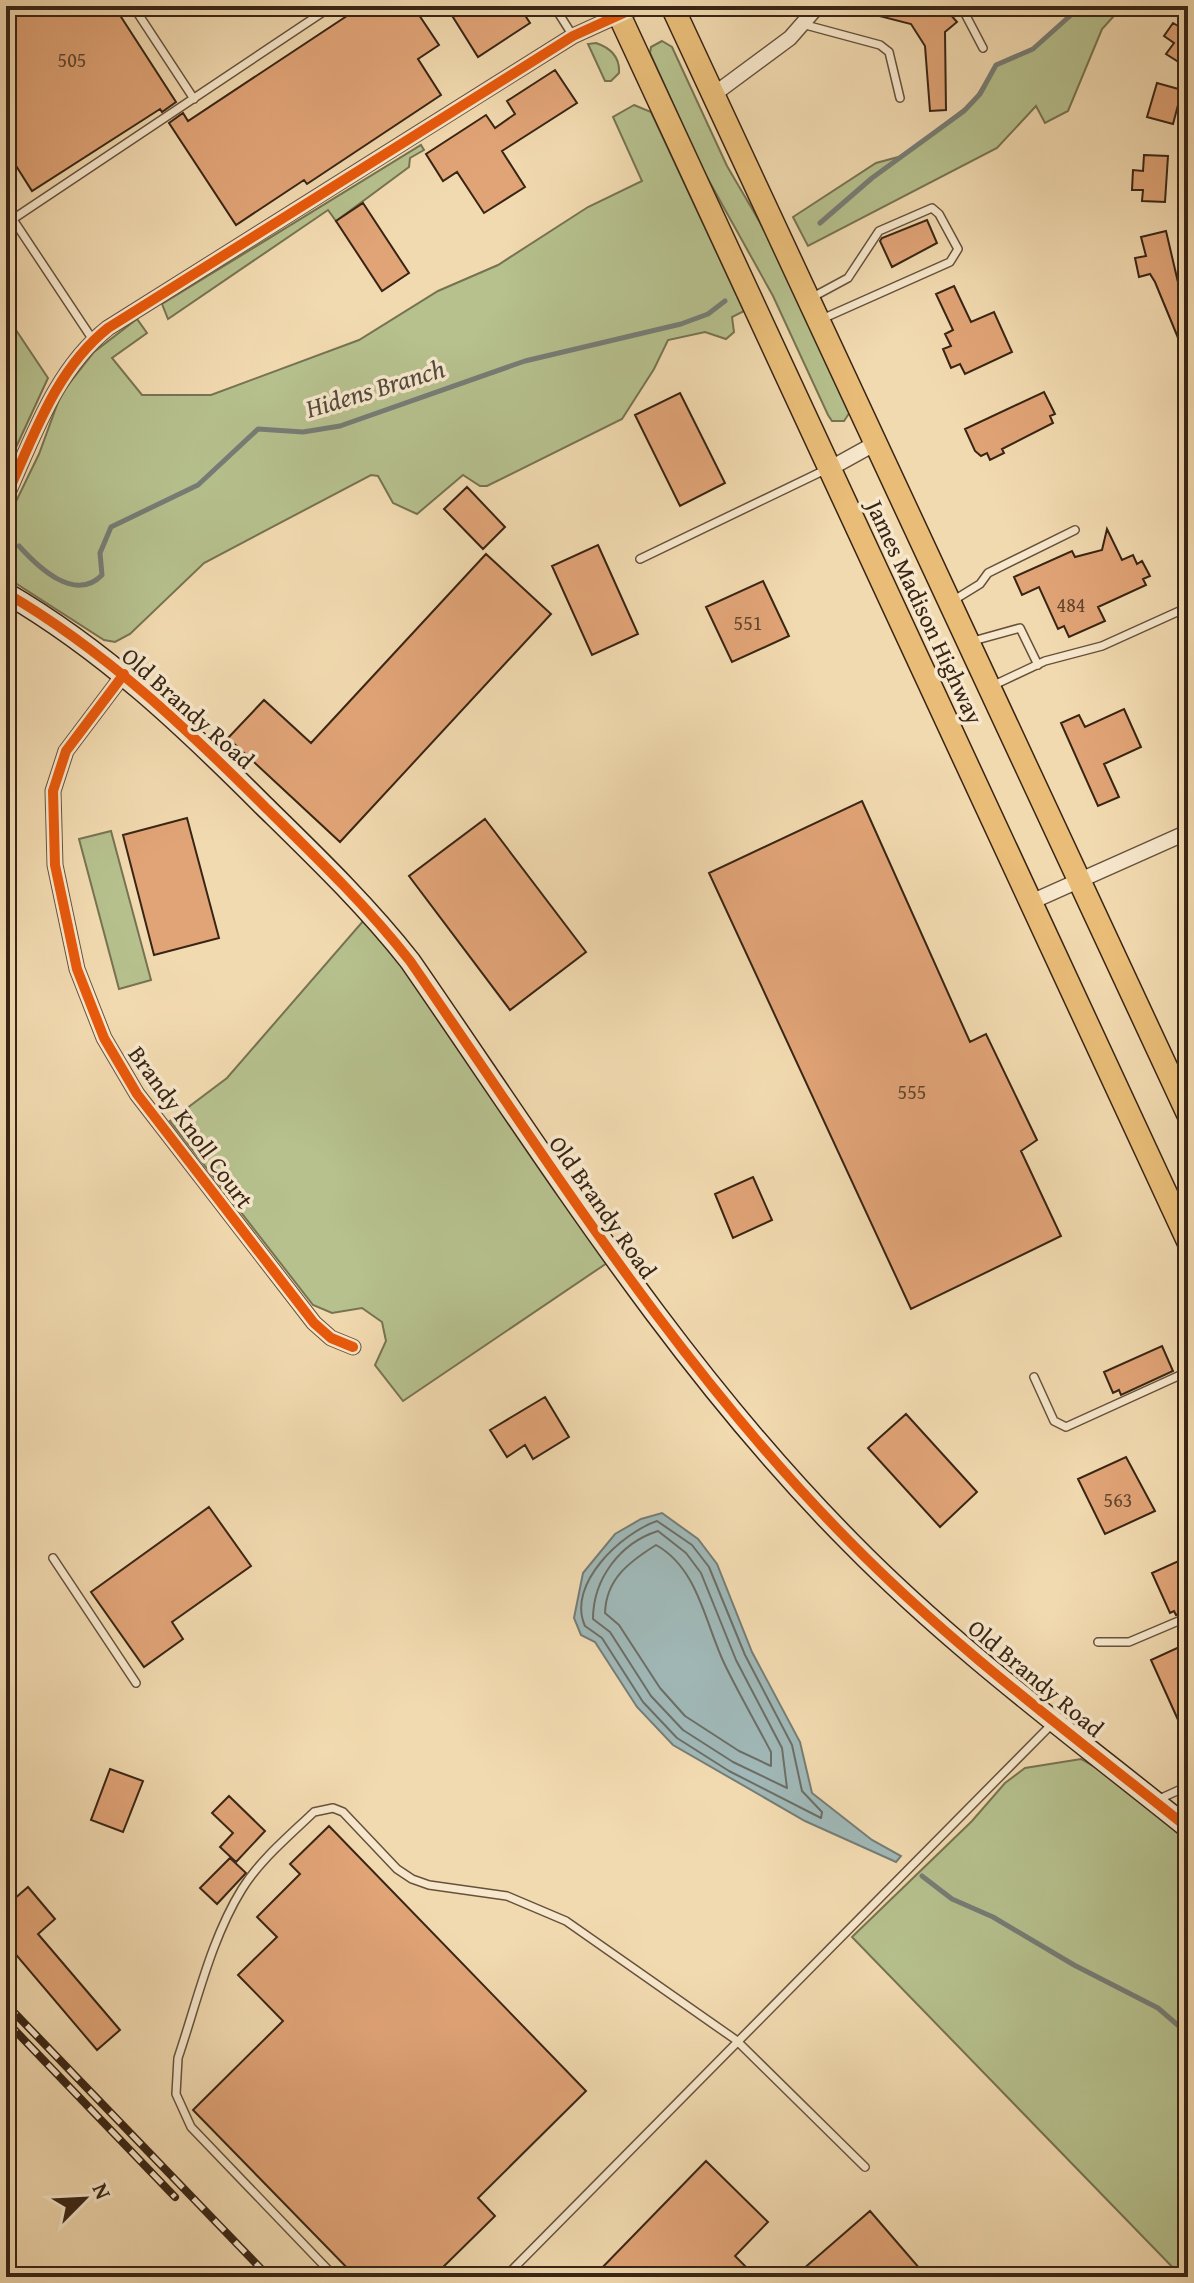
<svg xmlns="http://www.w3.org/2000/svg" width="1194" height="2283" font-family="'Gentium Book Plus',serif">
	<rect width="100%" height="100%" fill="#f2dab0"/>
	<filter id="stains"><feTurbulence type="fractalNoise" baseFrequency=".0025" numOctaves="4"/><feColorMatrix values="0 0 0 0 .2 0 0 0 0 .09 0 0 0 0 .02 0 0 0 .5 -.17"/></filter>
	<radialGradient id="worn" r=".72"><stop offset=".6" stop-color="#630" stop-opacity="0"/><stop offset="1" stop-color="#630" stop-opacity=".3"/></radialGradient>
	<path fill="#b6c18e" stroke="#777352" stroke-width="2" d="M1081 6H1123L1102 29 1068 111 1045 123 1036 106 997 148 808 246 793 217 876 163 902 156 973 102 996 65 1033 49Z
		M662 41 672 47 727 166 772 243 850 412 844 421H832L828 415 773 296 703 170 650 53 651 47Z
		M596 43C611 48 620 57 619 73L611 81H605L588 44Z
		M634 105 651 112 744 311 732 317 734 332 726 339 705 332 668 340 654 369 622 419 487 486H480L463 475 417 514 393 503 378 476 371 475 204 563 130 634 115 642 104 640 6 577V522L39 454 61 394 94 352 137 319 147 333 112 358 142 395H211L359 340 438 291 498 265 588 207 642 181 613 117Z
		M421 145 424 150 410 158 409 167 336 221 328 210 168 319 162 304Z
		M6 315 48 378 6 469Z
		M111 831 151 980 119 989 79 839Z
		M364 920 384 941 607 1263 403 1401 375 1365 386 1341 382 1322 362 1308 332 1313 313 1305 170 1121 227 1078Z
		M1081 1759 1103 1772 1188 1835V2277H1182L852 1937 972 1821 1005 1783 1025 1768Z"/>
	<path fill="#a0b8b7" stroke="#767d76" stroke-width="2" d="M662 1513 698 1539 717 1564 752 1652 800 1742 812 1793 872 1840 901 1856 896 1862 805 1821 673 1745 637 1707 595 1642 581 1635 574 1618 583 1573 615 1534 641 1519Z"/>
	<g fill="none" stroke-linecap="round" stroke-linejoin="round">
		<path stroke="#6c6e66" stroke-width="2" d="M657 1521 692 1545 709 1567 745 1655 792 1745 802 1791 822 1812 821 1818 729 1771 677 1738 643 1702 602 1638 585 1626C566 1584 622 1533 657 1521Z
			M658 1531 686 1553 701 1573 736 1660 782 1748 787 1788 733 1762 683 1730 651 1696 610 1632 593 1619C593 1579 620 1543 658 1531Z
			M656 1545C699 1569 705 1624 725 1665 739 1694 756 1723 771 1752V1766L739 1751 685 1716 660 1688 619 1625 605 1613C606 1579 629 1562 656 1545Z"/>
		<path stroke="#767d76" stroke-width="5" d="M820 223 872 178 964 111 980 94 996 65 1033 49 1081 6
			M19 546C38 567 75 603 102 575L100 553 111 527 198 485 258 429 303 432 340 426 525 361 681 324 708 314 725 301
			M922 1876 952 1899 993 1917 1074 1965 1158 2008 1188 2034"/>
	</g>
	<path fill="#e1a477" stroke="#382515" stroke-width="2" d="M6 6H114L176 102 162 112 160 109 32 191 6 150Z
		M362 6H413L439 45 418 59 441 95 307 184 304 180 236 225 169 123 183 113 188 121Z
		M446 6H519L530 23 478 57Z
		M861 6H901L926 15 943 6 957 22 945 32 946 110 930 111 925 46 911 24 860 11Z
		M1188 21V68L1166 54 1174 43 1164 36 1173 23 1183 29Z
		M555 70 577 103 502 151 525 187 484 213 457 172 443 181 426 154 486 115 495 128 515 114 507 101Z
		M1157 83 1182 90 1173 124 1147 117Z
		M1144 155 1168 156 1165 202 1142 201 1143 190H1132L1133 170 1143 171Z
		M363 203 409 273 382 291 336 221Z
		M927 220 937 243 892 267 880 241 882 238Z
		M1166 231 1181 295 1188 292V362L1155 282 1150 274 1139 277 1135 258 1146 256 1141 237Z
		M954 286 971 322 994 312 1012 352 965 374 960 364 951 368 943 349 951 346 945 334 953 330 936 294Z
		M1044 392 1055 414 1050 416 1053 423 1002 449 1004 453 990 460 987 453 981 456 975 451 965 429Z
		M680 393 725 483 680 506 635 415Z
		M467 487 505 527 483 549 444 509Z
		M1107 529 1122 560 1133 555 1137 564 1142 561 1150 576 1143 579 1146 585 1098 607 1105 621 1069 637 1064 626 1058 629 1039 587 1022 595 1014 577 1072 551 1075 557 1102 550Z
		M598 545 638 634 592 655 552 566Z
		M486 554 551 614 340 842 228 738 264 700 311 743Z
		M763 581 789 636 732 662 706 607Z
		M1124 709 1141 747 1104 764 1119 797 1098 806 1061 723 1079 715 1085 727Z
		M862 801 970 1042 986 1034 1037 1140 1021 1151 1061 1236 911 1309 709 873Z
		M187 818 219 938 154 955 123 835Z
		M485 819 586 952 510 1010 409 876Z
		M753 1177 772 1220 733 1238 715 1194Z
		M1162 1346 1173 1371 1121 1395 1119 1390 1113 1393 1104 1372Z
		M545 1397 569 1437 533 1459 525 1445 507 1457 490 1430Z
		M906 1414 977 1492 940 1527 868 1448Z
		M1126 1457 1155 1511 1105 1534 1078 1479Z
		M209 1507 251 1566 172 1622 183 1639 144 1667 91 1592Z
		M1183 1559 1188 1570V1611L1176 1615 1174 1611 1170 1613 1152 1573Z
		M1188 1643V1742L1151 1660Z
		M110 1769 143 1781 123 1832 91 1820Z
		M229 1796 265 1831 236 1862 220 1847 233 1833 212 1813Z
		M329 1826 586 2091 478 2198 495 2216 433 2277H356L193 2110 283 2021 238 1975 277 1937 257 1917 300 1874 290 1864Z
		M230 1858 246 1873 217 1904 200 1888Z
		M28 1887 55 1919 38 1934 120 2030 97 2050 6 1943V1906Z
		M706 2161 768 2222 735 2256 756 2277H593Z
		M870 2211 927 2277H794Z"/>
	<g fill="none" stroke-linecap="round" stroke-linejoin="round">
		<g stroke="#66523c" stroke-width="10">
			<path id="lane" d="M133 6 194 99
				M554 6 573 36
				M961 6 983 48
				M802 24 880 45 889 52 900 98
				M6 209 93 340
				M13 219 332 6
				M811 298 848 278 879 231 932 208 939 214 958 249 950 262 822 319
				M640 559 827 469
				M954 600 980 584 988 573 1075 530
				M973 641 1020 628 1038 665
				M992 686 1045 661 1102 646 1186 608
				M1034 1377 1054 1421 1066 1427 1187 1372
				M53 1558 136 1683
				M1098 1642H1129L1188 1617
				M1157 1800 1188 1786
				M335 2277 191 2127 176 2094 178 2058C197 2002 211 1939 242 1889 260 1860 289 1836 314 1812L333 1808 343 1812 397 1869 412 1879 429 1885 507 1896 566 1921 736 2040 865 2167
				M505 2277 1052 1724"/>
		</g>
		<g stroke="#66523c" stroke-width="17">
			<path id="street" d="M713 95 790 38 818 6
				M829 469 876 443
				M6 497C33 438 55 370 108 328L573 36 639 6
				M124 674 66 751 53 791 55 865 77 969 104 1038 137 1094 314 1323 331 1338 353 1347
				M1031 902 1188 832"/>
		</g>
		<g stroke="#382515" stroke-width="23">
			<path id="secondary" d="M6 593C104 650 184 726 264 806 315 856 366 905 410 961 549 1162 678 1369 851 1543 953 1647 1075 1737 1188 1828"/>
		</g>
		<g stroke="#382515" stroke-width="25">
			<path id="primary" d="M615 6 1188 1241
				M672 6 1188 1114"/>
		</g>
		<use href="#lane" stroke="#f7e7cc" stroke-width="7"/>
		<use href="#street" stroke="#f7e7cc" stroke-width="14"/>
		<use href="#secondary" stroke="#f7e7cc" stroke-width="20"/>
		<use href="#primary" stroke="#e9bd78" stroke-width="22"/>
		<g stroke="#382515" stroke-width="8">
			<path id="rail" d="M6 2004 269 2277
				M6 2021 175 2197"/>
		</g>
		<use href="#rail" stroke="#f7e7cc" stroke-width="5" stroke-dasharray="15" stroke-linecap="butt"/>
		<g stroke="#f7e7cc" stroke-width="15">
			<path id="cycleway" d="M6 497C33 438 55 370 108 328L573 36 639 6
				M6 593C104 650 184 726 264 806 315 856 366 905 410 961 549 1162 678 1369 851 1543 953 1647 1075 1737 1188 1828
				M124 674 66 751 53 791 55 865 77 969 104 1038 137 1094 314 1323 331 1338 353 1347"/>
		</g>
		<use href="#cycleway" stroke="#e8590c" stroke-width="10"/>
	</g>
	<g text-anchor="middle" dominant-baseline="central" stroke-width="7" stroke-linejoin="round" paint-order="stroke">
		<g font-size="20" fill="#62452e">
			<text x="72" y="59">505</text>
			<text x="1071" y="604">484</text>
			<text x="748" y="622">551</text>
			<text x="912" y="1091">555</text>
			<text x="1118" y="1499">563</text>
		</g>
		<g font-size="24" fill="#382515" stroke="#f7e7cc">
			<text transform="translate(925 612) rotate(65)">James Madison Highway</text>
			<text transform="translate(188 708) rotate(42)">Old Brandy Road</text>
			<text transform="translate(191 1127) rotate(54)">Brandy Knoll Court</text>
			<text transform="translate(603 1207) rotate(55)">Old Brandy Road</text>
			<text transform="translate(1036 1678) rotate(40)">Old Brandy Road</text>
		</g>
		<g font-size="26" font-style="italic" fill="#524a3e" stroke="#f7e7cc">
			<text transform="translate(375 388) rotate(-17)">Hidens Branch</text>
		</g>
	</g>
	<rect width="1194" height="2283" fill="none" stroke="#f2dab0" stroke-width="32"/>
	<rect x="8" y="8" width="1178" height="2267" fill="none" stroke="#382515" stroke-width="4"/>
	<rect x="16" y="16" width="1162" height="2251" fill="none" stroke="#382515" stroke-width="2"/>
	<g transform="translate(84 2199) rotate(66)" stroke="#f7e7cc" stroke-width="6" paint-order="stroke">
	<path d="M0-6L14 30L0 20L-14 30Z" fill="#382515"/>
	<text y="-12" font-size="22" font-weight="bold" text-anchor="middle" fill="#382515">N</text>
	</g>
	<rect width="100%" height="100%" filter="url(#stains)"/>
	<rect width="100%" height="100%" fill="url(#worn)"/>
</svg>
